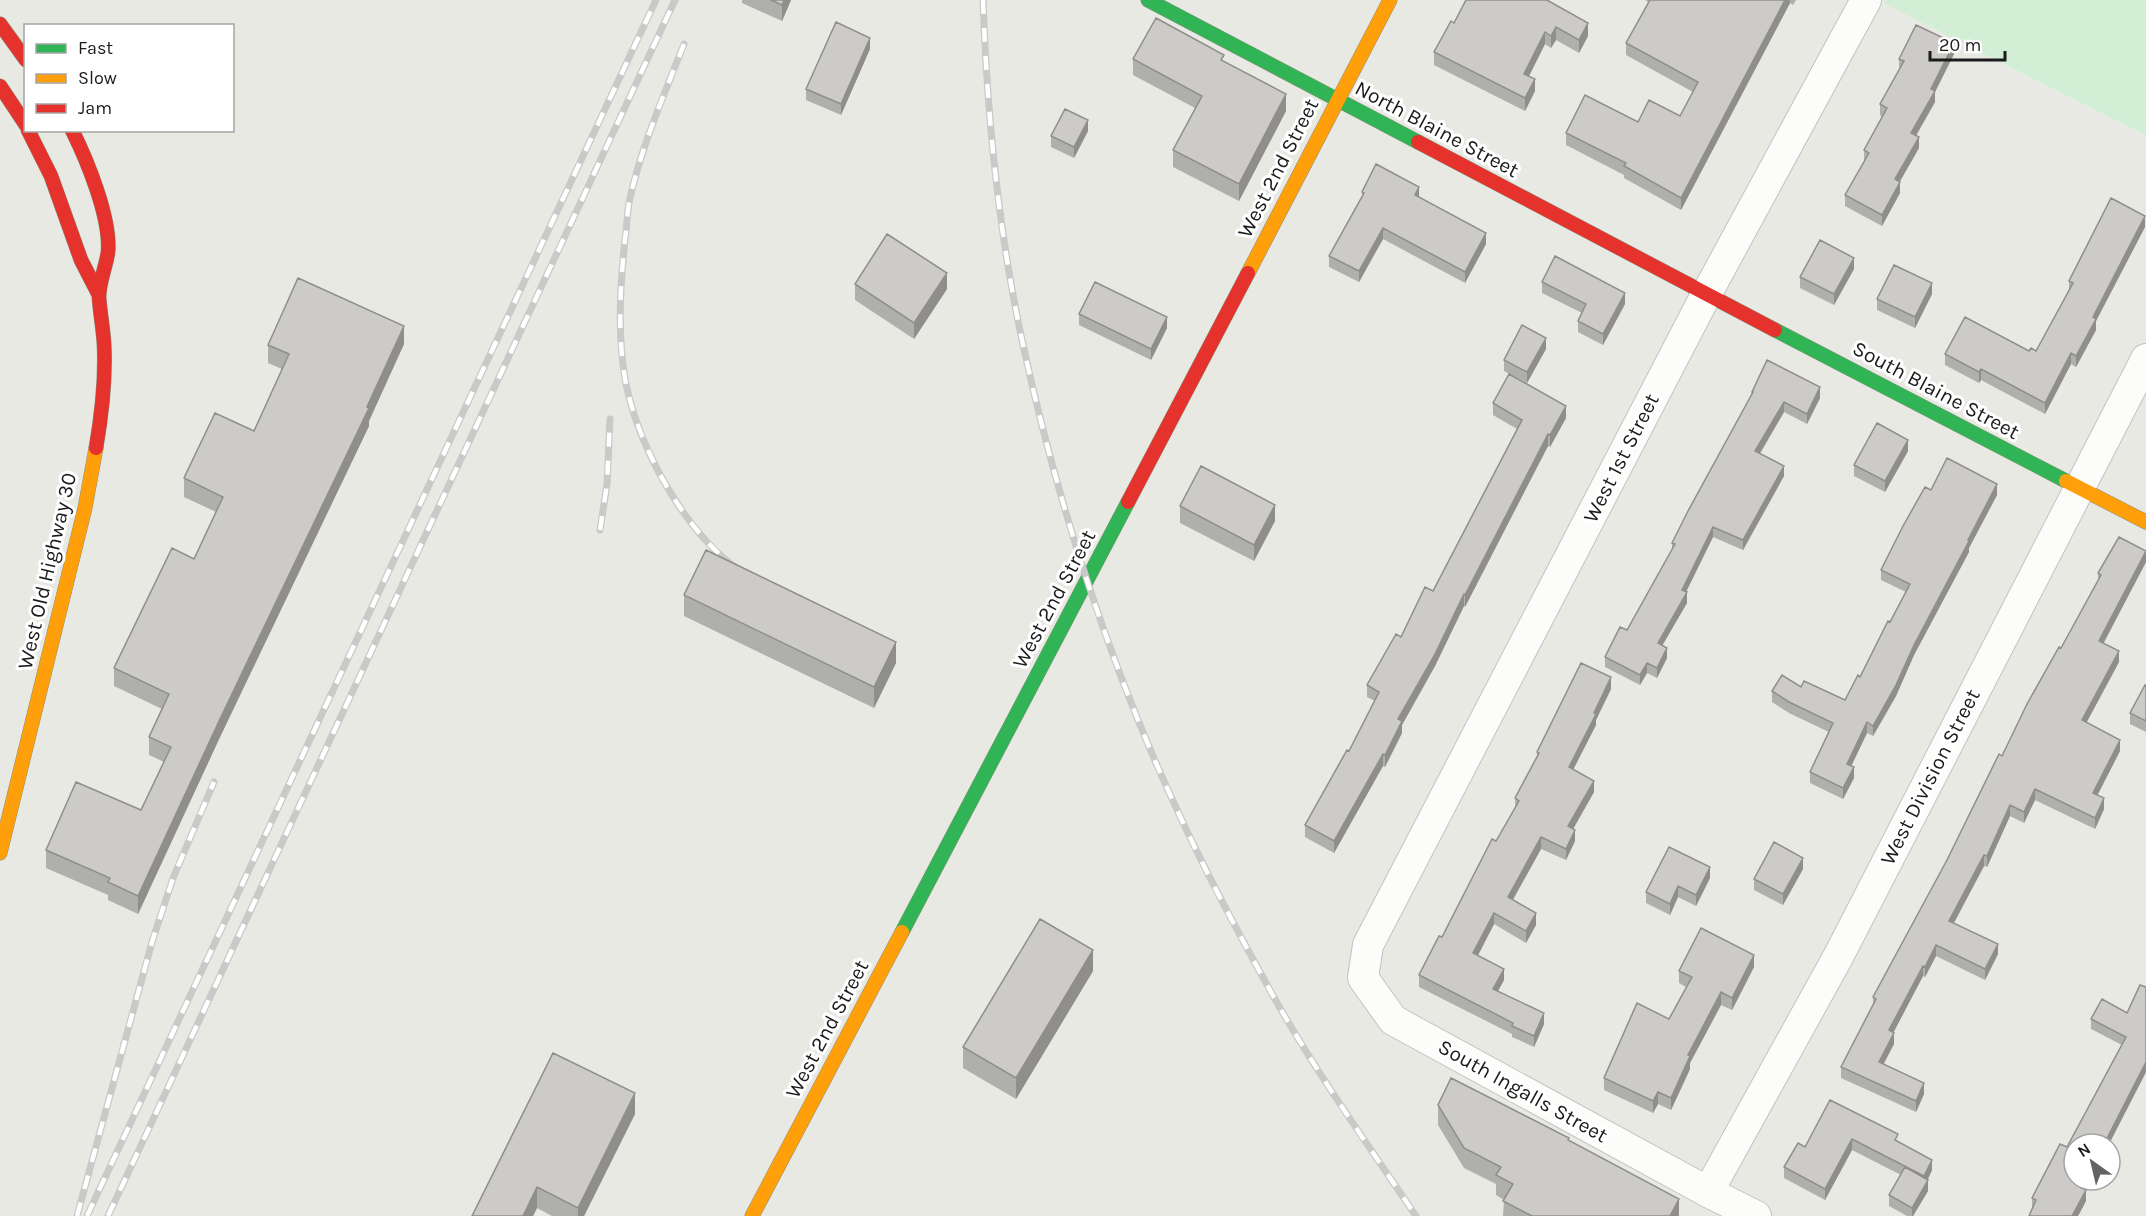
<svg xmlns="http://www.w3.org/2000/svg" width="2146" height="1216" font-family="Karla,sans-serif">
	<rect width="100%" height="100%" fill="#e9e9e4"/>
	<path fill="#d2efd6" d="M1886 0H2146V135L1885 4Z"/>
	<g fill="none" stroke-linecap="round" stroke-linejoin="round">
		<g stroke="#c2c2c0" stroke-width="32">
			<path id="street" d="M1708 1192 1838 957 2146 359
				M1756 1216 1708 1192 1393 1020 1363 978 1368 945 1707 293 1866 0"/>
		</g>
		<g stroke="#8e927e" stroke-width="15">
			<path id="fast" d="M1148 0 1418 142
				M1775 330 2066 481
				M902 932 1128 502"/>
		</g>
		<g stroke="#8e927e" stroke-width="15">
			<path id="slow" d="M1248 273 1390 0
				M2066 481 2146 522
				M0 853 85 508 96 448
				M752 1216 902 932"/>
		</g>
		<g stroke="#8e927e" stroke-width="15">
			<path id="jam" d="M0 24 26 60
				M0 86 26 125
				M28 130 51 176 81 260 99 295
				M72 130C87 160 111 218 108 252 106 267 99 282 99 297 100 312 103 328 104 343 106 378 102 413 96 448
				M1418 142 1775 330
				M1128 502 1248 273"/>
		</g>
		<use href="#street" stroke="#fcfcfb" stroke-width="30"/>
		<use href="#fast" stroke="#30b455" stroke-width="14"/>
		<use href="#slow" stroke="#ff9f0a" stroke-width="14"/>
		<use href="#jam" stroke="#e5322d" stroke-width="14"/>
		<g stroke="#c9c9c8" stroke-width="7">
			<path id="rail" d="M983 0C987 113 998 229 1022 340 1056 499 1110 667 1179 814 1208 877 1242 940 1276 1001 1318 1075 1368 1145 1416 1216
				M684 44C664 95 642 145 630 198 627 211 627 226 625 239 620 286 617 337 626 384 639 447 683 529 735 567
				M600 530 607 484 610 419
				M77 1216 152 942 173 878 214 782
				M87 1216 656 0
				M108 1216 675 0"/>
		</g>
		<use href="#rail" stroke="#fff" stroke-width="4.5" stroke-dasharray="14" stroke-linecap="butt"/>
	</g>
	<path fill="#afafab" d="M742 0H791L782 21 742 3Z
		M1466 0 1588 36 1579 53 1556 40 1551 48 1545 44 1529 76 1535 91 1525 111 1434 65V52L1454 23Z
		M1645 0H1796L1793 5 1790 3 1681 210 1624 178V175L1566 145V133L1680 116 1693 92 1626 55V43L1648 2Z
		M870 49 841 115 806 100V89Z
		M1954 54 1935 92V102L1916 136 1919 148 1900 181V193L1882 226 1845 206V195L1864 161V150L1882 117 1880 115V104L1899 69V59Z
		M1133 59 1224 62 1286 111 1239 201 1173 167V150L1195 108 1133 75Z
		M1088 131 1074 158 1051 147V136Z
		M1362 192 1419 197 1486 244 1465 283 1383 239 1359 282 1329 267V256L1362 196Z
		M2145 227 2096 321V330L2076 367 2071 364 2045 414 1981 380 1979 383 1945 365V354L2036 351 2069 290V281Z
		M1854 269 1834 305 1800 288V277Z
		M1542 282 1625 304 1603 345 1578 332V321L1582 313 1542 293Z
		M855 284 947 289 914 339 855 300Z
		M1932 294 1915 328 1877 310V299Z
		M1079 314 1167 328 1151 360 1079 325Z
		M404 344 369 421V426L220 737 138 914 108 900V895L46 868V850L141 810 164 762 149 755V737L162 709 114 686V668L194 559 216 512 184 497V478L254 431 282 369 268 363V345Z
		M1546 349 1527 383 1504 371V360Z
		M1752 392 1820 398 1807 424 1784 412 1760 454 1784 476 1743 550 1713 537 1686 592 1687 603 1662 645 1667 658 1657 678 1647 673 1640 685 1605 667V657L1627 630 1672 549V543L1752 395Z
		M1493 403 1566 418 1550 447 1548 446 1465 607 1464 606 1435 666 1402 725V733L1385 767 1383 766 1334 853 1305 837V825L1349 751 1375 701 1367 697V685L1433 591 1517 429 1493 415Z
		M1908 451 1885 492 1854 476V465Z
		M1931 490 1997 495 1969 548V552L1914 655 1896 696 1873 736 1867 733 1851 766 1854 778 1843 799 1810 783V772L1829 732 1789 713 1772 702V691L1801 687 1845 700 1860 677 1906 592 1881 580V570Z
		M1180 506 1275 521 1254 561 1180 523Z
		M2146 562 2103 643 2119 662 2086 723 2120 751 2097 795 2104 809 2095 829 2035 800 2024 823 2010 816 1987 867 1984 866 1954 923 1998 954 1985 980 1936 956 1925 977 1923 976 1893 1033 1894 1044 1883 1064 1924 1094 1916 1112 1841 1078V1067L1873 1006V997L1947 860 2002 756 2098 580V573Z
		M684 595 896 663 874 708 684 616Z
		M2146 685V732L2130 724V713Z
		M1611 689 1596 720V725L1573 769 1594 792 1573 829 1575 841 1566 860 1541 849 1513 900 1536 925 1526 943 1494 924 1478 955 1504 980 1498 991 1544 1024 1534 1047 1512 1037V1034L1419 987V975L1442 937 1515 809V798L1537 757V752Z
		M1803 869 1783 905 1754 890V879Z
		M1710 878 1696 906 1678 897 1670 915 1646 903V892Z
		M1754 967 1732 1010 1721 1005 1690 1063V1069L1671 1110 1658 1104 1653 1113 1604 1090V1078L1669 1019 1686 987 1679 983V971Z
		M1093 971 1016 1099 963 1068V1047Z
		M2146 987V1072L2109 1144 2074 1180H2092L2086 1191V1201L2078 1216H2029L2032 1209V1198L2067 1147 2122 1045 2091 1029V1019L2127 1013Z
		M1830 1100 1898 1141 1932 1170 1928 1180V1191L1913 1216H1907L1889 1206V1195L1901 1175 1852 1150 1825 1200 1784 1178V1167L1805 1147Z
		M1438 1105 1569 1140 1679 1216H1503L1504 1200 1496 1195V1184L1464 1168 1438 1125Z
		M635 1114 584 1216H552L537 1208 533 1216H472Z"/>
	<path fill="#8f8e8b" d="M784 0H791L782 21V5Z
		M1785 0H1790V3L1681 210V198Z
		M1588 23V36L1579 53V40Z
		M1556 27V40L1551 48V36Z
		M1545 32V44L1524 86V74Z
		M870 38V49L841 115V104Z
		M1954 43V54L1935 92V102L1911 144V133L1931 89Z
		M1535 79V91L1525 111V98Z
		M1286 94V111L1239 201V184Z
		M1088 120V131L1074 158V147Z
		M1919 137V148L1895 190V179Z
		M1900 182V193L1882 226V215Z
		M1419 187V198L1415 195Z
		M2145 216V227L2096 321V330L2076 367V356L2093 317Z
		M1383 228V239L1359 282V271Z
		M1486 233V244L1465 283V272Z
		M1854 258V269L1834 305V294Z
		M947 273V289L914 339V323Z
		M1932 283V294L1915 328V317Z
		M1625 293V304L1603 345V334Z
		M1167 317V328L1151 360V349Z
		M404 326V344L369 421V426L220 737 138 914V896L220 719 367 407Z
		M1546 338V349L1527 383V372Z
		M2071 353V364L2045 414V403Z
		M1981 369V380L1979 383V372Z
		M1820 387V398L1807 424V414Z
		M1784 402V412L1755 461V451Z
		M1566 406V418L1550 447V435Z
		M1548 434V446L1465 607V595Z
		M1908 440V451L1885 492V481Z
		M1784 466V476L1743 550V540Z
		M1997 484V495L1969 548V552L1914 655 1896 696 1873 736V726Z
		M1275 505V521L1254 561V545Z
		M1713 527V537L1682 600V590Z
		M2146 551V562L2099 652V641Z
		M1687 592V603L1658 653V643Z
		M1464 594V606L1435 666 1402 725V733L1385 767V755L1398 719Z
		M896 642V663L874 708V687Z
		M1667 648V658L1657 678V668Z
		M2119 651V662L2082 731V720Z
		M1647 663V673L1640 685V675Z
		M1611 677V689L1596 720V725L1569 778V767Z
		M1867 722V733L1847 775V764Z
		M2120 740V751L2093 804V793Z
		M1383 754V766L1334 853V841Z
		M1854 767V778L1843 799V788Z
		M1594 781V792L1568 838V826Z
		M2035 789V800L2024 823V812Z
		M2104 798V809L2095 829V818Z
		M2010 805V816L1987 867V856Z
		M1575 830V841L1566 860V849Z
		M1541 837V849L1508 908V897Z
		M1984 855V866L1949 932V921Z
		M1803 858V869L1783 905V894Z
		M1710 867V878L1696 906V895Z
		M1678 886V897L1670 915V904Z
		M1494 913V924L1473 965V953Z
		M1536 913V925L1526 943V931Z
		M1998 944V954L1985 980V969Z
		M1936 945V956L1925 977V967Z
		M1093 950V971L1016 1099V1078Z
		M1754 955V967L1732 1010V998Z
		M1923 966V976L1889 1041V1030Z
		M1504 969V980L1493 1000V989Z
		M1721 992V1005L1690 1063V1069L1671 1110V1098L1688 1055Z
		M1544 1013V1024L1534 1047V1036Z
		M1894 1033V1044L1879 1073V1062Z
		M2146 1062V1072L2109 1144H2104Z
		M1924 1083V1094L1916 1112V1101Z
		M1658 1092V1104L1653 1113V1101Z
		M635 1093V1114L584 1216H578V1208Z
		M1852 1139V1150L1825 1200V1189Z
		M1932 1160V1170L1924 1186V1176Z
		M1928 1180V1191L1913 1216H1912V1208Z
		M2086 1180H2092L2086 1191V1201L2078 1216H2072L2081 1188Z
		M537 1187V1208L533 1216H523Z
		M1679 1199V1216H1670Z"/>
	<path fill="#cccbc7" stroke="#8f8e8b" stroke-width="1.5" d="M771 0H784L782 5Z
		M1466 0H1547L1588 23 1579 40 1556 27 1551 36 1545 32 1524 74 1535 79 1525 98 1434 52 1451 21 1454 23Z
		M1650 0H1785L1681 198 1624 166 1626 163 1566 133 1585 95 1638 122 1649 100 1680 116 1698 82 1626 43Z
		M1156 18 1224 55 1221 60 1286 94 1239 184 1173 150 1202 96 1133 59Z
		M836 22 870 38 841 104 806 89Z
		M1916 25 1954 43 1931 89 1935 91 1911 133 1919 137 1895 179 1900 182 1882 215 1845 195 1869 153 1864 150 1887 108 1880 104 1904 61 1899 59Z
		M1065 109 1088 120 1074 147 1051 136Z
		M1376 164 1419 187 1415 195 1486 233 1465 272 1383 228 1359 271 1329 256 1364 193 1362 192Z
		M2111 198 2145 216 2093 317 2096 319 2076 356 2071 353 2045 403 1981 369 1979 372 1945 354 1965 317 2029 351 2031 348 2036 351 2073 283 2069 281Z
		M887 234 947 273 914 323 855 284Z
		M1820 240 1854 258 1834 294 1800 277Z
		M1555 256 1625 293 1603 334 1578 321 1586 304 1542 282Z
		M1894 265 1932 283 1915 317 1877 299Z
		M298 278 404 326 367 407 369 408 220 719 138 896 108 882 110 878 46 850 76 782 141 810 171 747 149 737 169 694 114 668 172 548 194 559 223 497 184 478 215 413 254 431 289 354 268 345Z
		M1095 282 1167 317 1151 349 1079 314Z
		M1522 325 1546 338 1527 372 1504 360Z
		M1767 360 1820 387 1807 414 1784 402 1755 451 1784 466 1743 540 1713 527 1682 590 1687 592 1658 643 1667 648 1657 668 1647 663 1640 675 1605 657 1620 627 1627 630 1675 544 1672 543 1688 511 1753 392H1752Z
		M1509 374 1566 406 1550 435 1548 434 1465 595 1464 594 1435 654 1398 719 1402 721 1385 755 1383 754 1334 841 1305 825 1347 750 1349 751 1379 692 1367 685 1396 634 1401 637 1425 587 1433 591 1522 420 1493 403Z
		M1877 423 1908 440 1885 481 1854 465Z
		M1947 458 1997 484 1968 540 1969 541 1914 645 1896 685 1873 726 1867 722 1847 764 1854 767 1843 788 1810 772 1833 723 1789 702 1772 691 1782 675 1801 687 1804 681 1845 700 1858 675 1860 677 1888 621 1890 622 1910 584 1881 570 1903 526 1925 487 1931 490Z
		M1201 466 1275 505 1254 545 1180 506Z
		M2119 537 2146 551 2099 641 2119 651 2082 720 2120 740 2093 793 2104 798 2095 818 2035 789 2024 812 2010 805 1987 856 1984 855 1949 921 1998 944 1985 969 1936 945 1925 967 1923 966 1889 1030 1894 1033 1879 1062 1924 1083 1916 1101 1841 1067 1876 999 1873 997 1947 860 1999 754 2002 756 2027 704 2059 647 2061 648 2101 575 2098 573Z
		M706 550 896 642 874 687 684 595Z
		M1581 663 1611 677 1594 713 1596 714 1569 767 1594 781 1568 826 1575 830 1566 849 1541 837 1508 897 1536 913 1526 931 1494 913 1473 953 1504 969 1493 989 1544 1013 1534 1036 1512 1026 1513 1023 1419 975 1439 936 1442 937 1492 839 1496 841 1519 801 1515 798 1539 753 1537 752Z
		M2145 685H2146V721L2130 713Z
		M1774 842 1803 858 1783 894 1754 879Z
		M1669 847 1710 867 1696 895 1678 886 1670 904 1646 892Z
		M1040 919 1093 950 1016 1078 963 1047Z
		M1701 928 1754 955 1732 998 1721 992 1688 1055 1690 1056 1671 1098 1658 1092 1653 1101 1604 1078 1637 1003 1669 1019 1692 977 1679 971Z
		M2140 985 2146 987V1062L2104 1144H2074V1180H2086L2081 1188 2086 1190 2072 1216H2029L2036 1200 2032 1198 2060 1144 2067 1147 2126 1037 2091 1019 2102 999 2127 1013Z
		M553 1053 635 1093 578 1208 537 1187 523 1216H472Z
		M1451 1078 1569 1138 1568 1140 1679 1199 1670 1216H1532L1503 1201 1513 1184 1496 1175 1501 1167 1464 1148 1438 1105Z
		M1830 1100 1898 1134 1895 1140 1932 1160 1924 1176 1852 1139 1825 1189 1784 1167 1798 1143 1805 1147Z
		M1905 1167 1928 1180 1912 1208 1889 1195Z"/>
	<g text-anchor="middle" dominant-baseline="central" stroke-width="6" stroke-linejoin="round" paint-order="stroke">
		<g font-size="21" fill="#1b1b1b" stroke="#fff">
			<text transform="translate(1437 129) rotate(28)">North Blaine Street</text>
			<text transform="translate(1278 168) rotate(-63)">West 2nd Street</text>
			<text transform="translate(1936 390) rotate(28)">South Blaine Street</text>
			<text transform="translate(1621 458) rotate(-63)">West 1st Street</text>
			<text transform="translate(47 571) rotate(-77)">West Old Highway 30</text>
			<text transform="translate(1054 599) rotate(-62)">West 2nd Street</text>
			<text transform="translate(1930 777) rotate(-63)">West Division Street</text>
			<text transform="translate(827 1029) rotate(-62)">West 2nd Street</text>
			<text transform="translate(1523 1091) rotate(29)">South Ingalls Street</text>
		</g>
	</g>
	<rect x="24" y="24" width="210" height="108" fill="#ffffff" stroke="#a4a4a4" stroke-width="1.5"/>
	<rect x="36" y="44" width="30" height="9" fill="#30b455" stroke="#a4a4a4" stroke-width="1.5"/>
	<text x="78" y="54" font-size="18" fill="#1b1b1b">Fast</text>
	<rect x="36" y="74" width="30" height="9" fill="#ff9f0a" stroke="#a4a4a4" stroke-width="1.5"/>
	<text x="78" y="84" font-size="18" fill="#1b1b1b">Slow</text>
	<rect x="36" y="104" width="30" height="9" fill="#e5322d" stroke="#a4a4a4" stroke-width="1.5"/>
	<text x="78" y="114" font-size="18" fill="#1b1b1b">Jam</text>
	<g transform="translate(2092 1162) rotate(326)"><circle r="28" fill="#ffffff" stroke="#a4a4a4" stroke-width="1.5"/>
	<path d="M0-4.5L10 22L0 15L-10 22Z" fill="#636361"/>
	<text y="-9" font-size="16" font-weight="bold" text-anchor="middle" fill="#1b1b1b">N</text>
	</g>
	<path d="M1930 51v9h75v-9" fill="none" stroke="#1b1b1b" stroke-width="3"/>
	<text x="1939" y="51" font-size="18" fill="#1b1b1b" stroke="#ffffff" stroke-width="4.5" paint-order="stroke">20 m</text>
</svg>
